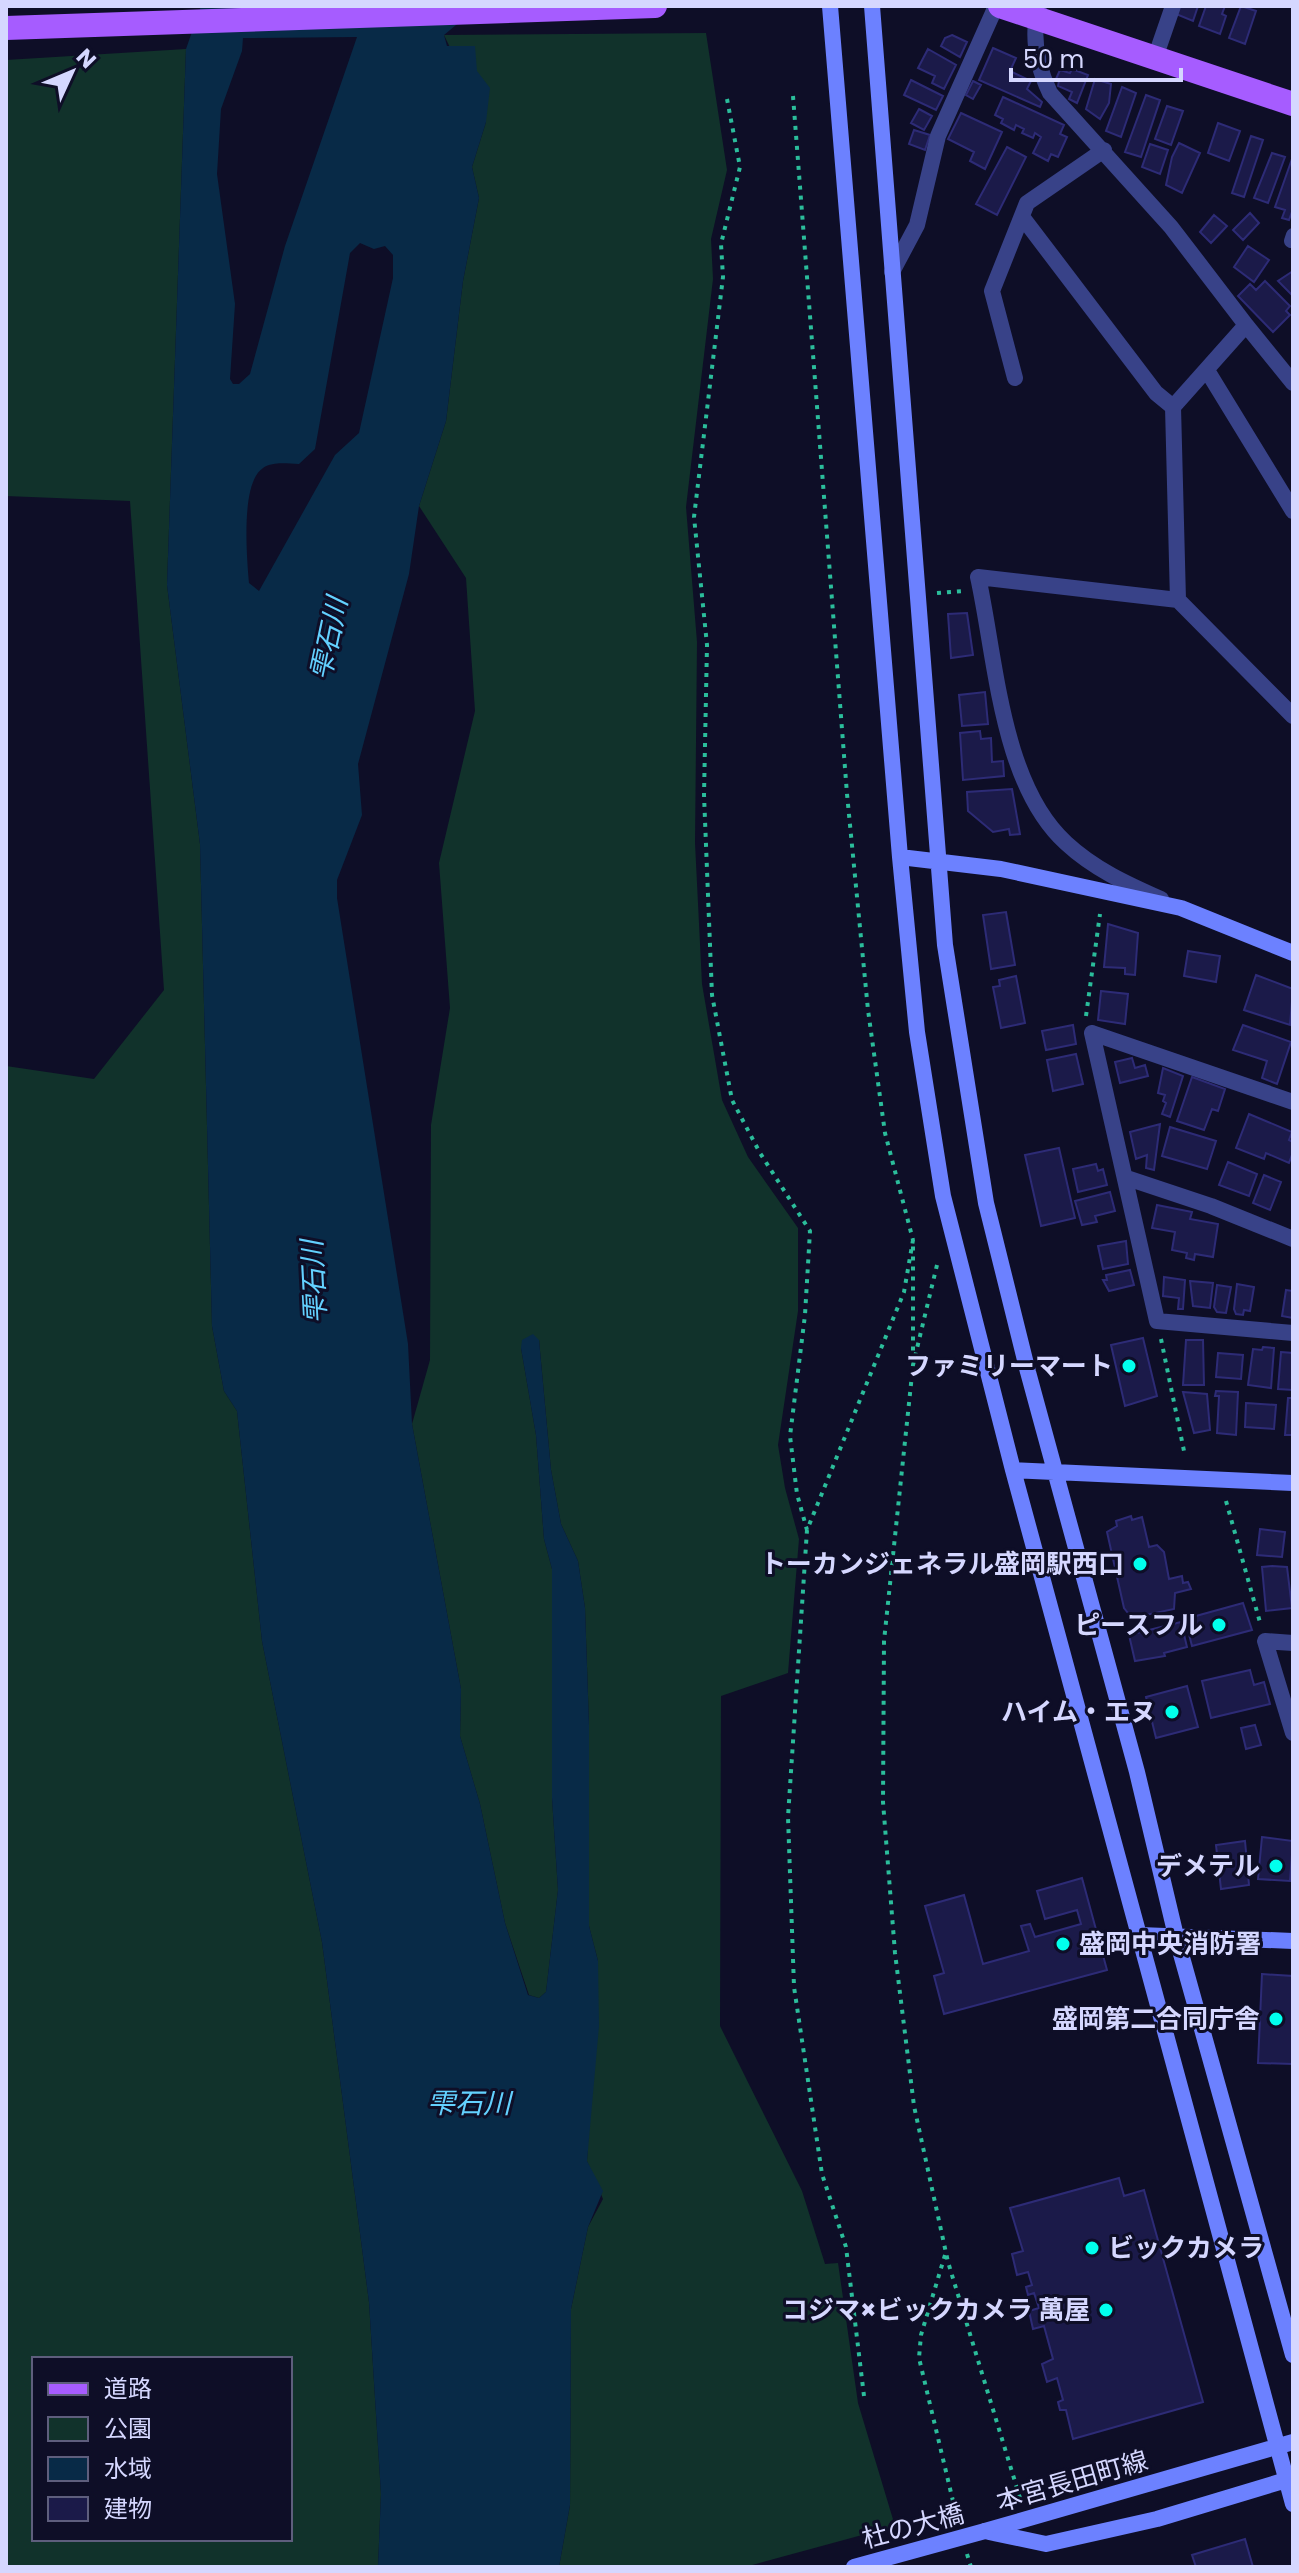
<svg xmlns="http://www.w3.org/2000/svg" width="1299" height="2573" font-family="Poppins,'Noto Sans JP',sans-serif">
	<rect width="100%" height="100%" fill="#0e0e27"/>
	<path fill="#11322b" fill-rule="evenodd" d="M706 33 727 170 711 239 713 279 686 507 697 642 695 843 702 984 722 1100 748 1157 798 1228V1311L778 1445 785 1488 799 1539 788 1673 721 1696 720 2026 802 2191 825 2264 838 2263 858 2403 895 2526 745 2567H559L570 2505 571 2309 588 2227 603 2199 587 2161 598 1961 589 1926V1725L585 1608 578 1561 561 1524 551 1470 539 1340 521 1348 536 1435 544 1539 552 1569V1798L558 1890 546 1992 539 1998 529 1995 505 1923 480 1804 460 1736 461 1689 412 1424 430 1360 431 1125 450 1008 439 863 475 711 466 578 419 506 446 421 463 281 479 198 472 167 486 122 444 35Z
		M186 49 167 585 200 844 212 1326 224 1391 237 1411 262 1641 322 1942 369 2302 381 2494 378 2567H6V1066L94 1079 164 990 130 501 6 496V60ZM34 2359H290V2539H34Z"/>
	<path fill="#082a47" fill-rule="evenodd" d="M201 6H479L444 35 447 46H475L477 71 490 88 486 122 472 167 479 198 463 281 446 421 419 506 409 574 358 764 362 815 337 880V898L408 1344 412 1424 461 1689 460 1736 480 1804 505 1923 528 1995 539 1998 546 1992 558 1890 552 1798V1569L544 1539 536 1435 521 1348 522 1340 533 1334 539 1340 551 1470 561 1524 578 1561 585 1608 589 1725V1926L598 1961 599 2026 587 2161 603 2191 588 2227 571 2309 570 2505 559 2567H378L381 2494 369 2302 322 1942 262 1641 237 1411 224 1391 212 1326 200 844 167 585 186 49ZM357 37 285 246 250 374 239 384H233L230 379 235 304 217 174 221 109 242 51 243 38ZM360 243 374 249 385 246 393 255V278L359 433 335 455 259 591 249 583C247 559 240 483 263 468 274 461 287 464 299 464L315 449 350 253Z"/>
	<path fill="#1b1a49" stroke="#2d2b76" stroke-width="2" d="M1180 6H1198L1193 21 1176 14Z
		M1206 6H1225L1222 14 1226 16 1220 34 1199 26Z
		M1241 6 1256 11 1245 44 1229 38Z
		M952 35 967 42 960 57 941 46 945 38Z
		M993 48 1016 58 1010 71 1031 81 1027 89 1042 102 1040 107 979 80Z
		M928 49 956 65 944 89 932 83 935 76 918 68Z
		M1072 69 1088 75 1077 103 1069 99 1072 92 1058 86 1059 81 1056 79 1060 70 1070 73Z
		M1095 79 1111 84 1109 103 1100 119 1086 109Z
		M911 80 943 96 936 110 904 95Z
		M973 81 981 85 973 99 966 95Z
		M1122 87 1136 93 1121 137 1106 131Z
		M1146 95 1160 100 1141 157 1125 152Z
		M1003 97 1064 125 1060 134 1067 137 1058 157 1051 154 1048 161 1033 153 1041 137 1035 133 1033 138 1022 133 1024 129 1016 125 1014 130 1001 123 1003 119 995 115Z
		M1167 106 1183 111 1171 145 1155 139Z
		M919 109 932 116 924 130 911 123Z
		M961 113 1002 132 985 169 970 161 974 152 948 139Z
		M1218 123 1240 131 1229 161 1208 153Z
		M914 130 930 135 925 150 909 144Z
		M1251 136 1263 140 1244 197 1232 193Z
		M1179 143 1200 153 1182 193 1166 185 1172 157Z
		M1150 144 1168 150 1160 174 1142 167Z
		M1007 147 1026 157 997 215 976 204Z
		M1272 153 1285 157 1268 203 1254 198Z
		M1293 156V209L1289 220 1282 218 1285 210 1275 207Z
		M1250 213 1259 223 1243 240 1233 230Z
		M1214 215 1227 226 1211 243 1200 232Z
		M1248 246 1269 260 1254 282 1234 267Z
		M1293 271V296L1278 281Z
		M1265 281 1290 306 1286 311 1290 315 1273 332 1238 296 1250 284 1256 290Z
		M967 613 973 655 951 658 948 614Z
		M985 692 988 724 962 726 959 695Z
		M980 731 981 739 991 738 992 762 1003 761 1004 776 963 780 960 733Z
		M1012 789 1020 834 1010 835 1009 829 993 832 968 811 967 792Z
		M1006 912 1015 965 991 969 983 915Z
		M1108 924 1138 933 1135 975 1125 974V968L1104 967Z
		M1188 951 1220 956 1216 982 1184 976Z
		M1256 975 1293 989 1290 1025 1244 1010Z
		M1016 976 1025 1023 1001 1028 993 987 1000 986 999 980Z
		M1101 991 1128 994 1125 1024 1098 1020Z
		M1073 1025 1076 1044 1046 1050 1042 1031Z
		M1243 1025 1291 1042 1277 1084 1262 1078 1267 1061 1233 1050Z
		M1076 1054 1083 1084 1053 1091 1047 1060Z
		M1132 1058 1135 1068 1145 1065 1148 1076 1120 1083 1115 1062Z
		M1163 1068 1183 1076 1170 1117 1162 1114 1166 1103 1163 1101 1165 1095 1158 1093Z
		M1192 1077 1225 1089 1218 1111 1212 1109 1204 1130 1177 1121Z
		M1249 1114 1292 1132 1289 1140 1293 1142V1152L1289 1163 1266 1153 1264 1159 1236 1148Z
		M1160 1124 1154 1170 1146 1168 1147 1155 1136 1159 1130 1132Z
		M1170 1127 1216 1141 1207 1169 1162 1156Z
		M1059 1148 1075 1218 1041 1226 1025 1155Z
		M1228 1162 1257 1174 1249 1196 1219 1185Z
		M1096 1164 1098 1171 1103 1169 1107 1185 1078 1192 1073 1169Z
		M1264 1175 1281 1182 1270 1210 1253 1203Z
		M1110 1192 1115 1211 1095 1216 1097 1222 1082 1225 1075 1201Z
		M1157 1205 1192 1212 1190 1219 1218 1224 1213 1257 1195 1254 1194 1260 1186 1258 1187 1253 1172 1250 1175 1232 1152 1228Z
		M1126 1241 1128 1264 1103 1269 1098 1246Z
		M1130 1270 1134 1285 1109 1291 1103 1280H1107L1106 1275Z
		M1164 1277 1185 1280 1183 1309H1178L1179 1298 1163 1296Z
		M1190 1281 1213 1283 1210 1308 1193 1306Z
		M1237 1284 1254 1287 1250 1311 1244 1310 1243 1315 1236 1314 1234 1309Z
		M1217 1285 1231 1287 1226 1313 1217 1312 1214 1307Z
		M1286 1290 1293 1291V1318L1282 1316Z
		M1143 1338 1157 1396 1125 1406 1111 1345Z
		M1186 1340H1203L1204 1385H1183Z
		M1263 1347 1274 1348 1271 1388 1248 1385 1253 1349 1262 1350Z
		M1281 1352 1293 1353V1390L1278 1389Z
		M1218 1353 1243 1355 1241 1379 1216 1377Z
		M1216 1391 1238 1392 1236 1435 1217 1433 1219 1396H1215Z
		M1183 1392 1207 1394 1210 1430 1194 1433Z
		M1288 1398H1293V1435H1285Z
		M1246 1403 1276 1405 1274 1429 1245 1427Z
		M1131 1516 1132 1520 1142 1517 1149 1547 1157 1545 1164 1552 1169 1579 1182 1576 1183 1583 1188 1582 1191 1589 1175 1593 1174 1609 1132 1618 1124 1608 1107 1532 1117 1526 1116 1521Z
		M1260 1529 1285 1532 1282 1557 1257 1555Z
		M1272 1566 1287 1567 1292 1608 1266 1611 1262 1567Z
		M1243 1603 1252 1630 1192 1646 1185 1619Z
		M1181 1622 1187 1647 1164 1653 1165 1656 1135 1661 1129 1635Z
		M1250 1670 1254 1685 1264 1682 1270 1704 1211 1718 1202 1681Z
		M1187 1686 1198 1727 1156 1738 1146 1697Z
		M1255 1725 1261 1745 1246 1749 1241 1728Z
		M1262 1837 1293 1841 1290 1881 1258 1879Z
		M1245 1841 1249 1885 1221 1889 1216 1845Z
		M1082 1878 1107 1970 944 2014 934 1976 944 1973 925 1906 964 1895 983 1964 1029 1951 1021 1926 1030 1924 1035 1937 1081 1924 1077 1910 1045 1919 1037 1891Z
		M1262 1974 1293 1976V2064L1258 2063Z
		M1119 2178 1124 2196 1144 2190 1203 2402 1073 2439 1066 2410H1060L1058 2402 1063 2400 1057 2378 1047 2382 1042 2364 1053 2359 1044 2326 1033 2329 1029 2311 1039 2308 1034 2293 1028 2295 1026 2287 1032 2285 1028 2272 1017 2275 1012 2254 1023 2251 1010 2208Z
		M1245 2539 1253 2567H1196L1192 2555Z"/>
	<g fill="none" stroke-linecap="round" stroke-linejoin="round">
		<path stroke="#2bbd9b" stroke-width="4" stroke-dasharray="4 6" stroke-linecap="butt" d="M793 96 847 794 868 1010 885 1133 913 1240
			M727 99 740 167 721 244 723 277 694 517 707 645 704 795 712 995 732 1100 760 1153 810 1231 805 1315 790 1436 797 1494 807 1530
			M937 593 963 591
			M1086 1016 1100 914
			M937 1265 913 1365 884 1641 883 1802 895 1953 914 2106 948 2262 1020 2498
			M1161 1339 1184 1451
			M1226 1501 1261 1626
			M945 2255 921 2335 919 2358 957 2518
			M864 2396 846 2247 822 2174 794 1987 788 1817 807 1530 904 1292 913 1240V1365
			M967 2554 971 2567"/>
		<path stroke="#384288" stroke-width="14" d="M1291 241 1293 235"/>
		<path stroke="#384288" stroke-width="16" d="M1039 6C1031 36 1037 66 1050 93L1171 227 1246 325 1173 407 1178 600 1293 716
			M1155 58 1173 6
			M1023 218 1156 393 1173 407
			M892 272 917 225 938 136 996 6
			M1246 325 1293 383
			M1208 372 1293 511
			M1015 378 992 291 1027 203 1104 150
			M1161 899C1127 884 1094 869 1066 843 1001 784 996 658 978 577L1178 600
			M1092 1033 1157 1321 1293 1333
			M1092 1033 1293 1102
			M1127 1178 1211 1206 1293 1239
			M1293 1643 1265 1641 1293 1733"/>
		<path stroke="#6c81ff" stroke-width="16" d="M830 6 900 857 917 1032 943 1196 1013 1470 1293 2504
			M872 6 945 945 986 1203 1028 1372 1137 1772 1176 1936 1293 2355
			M900 857 1001 869 1181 908 1293 953
			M1013 1470 1293 1483
			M1140 1935 1293 1941
			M985 2531 1293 2442
			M989 2532 1046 2544 1157 2519 1293 2478"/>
		<path stroke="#a65cff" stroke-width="24" d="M1000 6 1293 104
			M6 28 655 6"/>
		<path stroke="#6c81ff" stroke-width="16" d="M854 2567 985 2531"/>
	</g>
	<g fill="#01ffed" stroke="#0e0e27" stroke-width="3">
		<circle cx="1129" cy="1366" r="8"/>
		<circle cx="1140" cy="1564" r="8"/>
		<circle cx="1219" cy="1625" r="8"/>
		<circle cx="1172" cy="1712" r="8"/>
		<circle cx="1276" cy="1866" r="8"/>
		<circle cx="1063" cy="1944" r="8"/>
		<circle cx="1276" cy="2019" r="8"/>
		<circle cx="1092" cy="2248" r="8"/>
		<circle cx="1106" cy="2310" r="8"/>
	</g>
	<g text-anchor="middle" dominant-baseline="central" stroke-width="6" stroke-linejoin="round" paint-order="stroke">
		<g font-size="26" font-weight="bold" fill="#d5d7ff" stroke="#0e0e27" text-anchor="end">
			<text x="1113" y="1366">ファミリーマート</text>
			<text x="1124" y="1564">トーカンジェネラル盛岡駅西口</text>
			<text x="1203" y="1625">ピースフル</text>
			<text x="1156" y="1712">ハイム・エヌ</text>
			<text x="1260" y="1866">デメテル</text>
			<text x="1079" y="1944" text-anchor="start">盛岡中央消防署</text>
			<text x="1260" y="2019">盛岡第二合同庁舎</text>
			<text x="1108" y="2248" text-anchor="start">ビックカメラ</text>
			<text x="1090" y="2310">コジマ×ビックカメラ 萬屋</text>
		</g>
		<g font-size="26" fill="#d5d7ff" stroke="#0e0e27">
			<text transform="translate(1072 2481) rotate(-16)">本宮長田町線</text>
			<text transform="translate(913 2526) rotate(-15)">杜の大橋</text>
		</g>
		<g font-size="28" font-style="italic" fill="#63d1ff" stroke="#0e0e27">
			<text transform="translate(329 639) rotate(-78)">雫石川</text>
			<text transform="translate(314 1282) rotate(-93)">雫石川</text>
			<text x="469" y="2103">雫石川</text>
		</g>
	</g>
	<rect width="1299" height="2573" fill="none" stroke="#d5d7ff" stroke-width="16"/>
	<rect x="32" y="2357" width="260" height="184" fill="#0e0e27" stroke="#5e5e7d" stroke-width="2"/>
	<rect x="48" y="2383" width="40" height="12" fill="#a65cff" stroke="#5e5e7d" stroke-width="2"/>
	<text x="104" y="2397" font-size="24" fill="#d5d7ff">道路</text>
	<rect x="48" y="2417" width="40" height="24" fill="#11322b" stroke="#5e5e7d" stroke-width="2"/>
	<text x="104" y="2437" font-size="24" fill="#d5d7ff">公園</text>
	<rect x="48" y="2457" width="40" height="24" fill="#082a47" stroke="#5e5e7d" stroke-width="2"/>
	<text x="104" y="2477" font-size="24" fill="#d5d7ff">水域</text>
	<rect x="48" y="2497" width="40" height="24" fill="#1b1a49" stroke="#5e5e7d" stroke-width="2"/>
	<text x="104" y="2517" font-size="24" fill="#d5d7ff">建物</text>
	<g transform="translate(72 72) rotate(46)" stroke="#0e0e27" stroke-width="6" paint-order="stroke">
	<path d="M0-6L14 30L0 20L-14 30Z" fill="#d5d7ff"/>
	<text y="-12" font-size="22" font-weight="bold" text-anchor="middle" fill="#d5d7ff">N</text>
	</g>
	<path d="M1011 68v12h170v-12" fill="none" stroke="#d5d7ff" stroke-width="4"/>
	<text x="1023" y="68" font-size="24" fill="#d5d7ff" stroke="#0e0e27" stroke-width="6" paint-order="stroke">50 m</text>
</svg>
